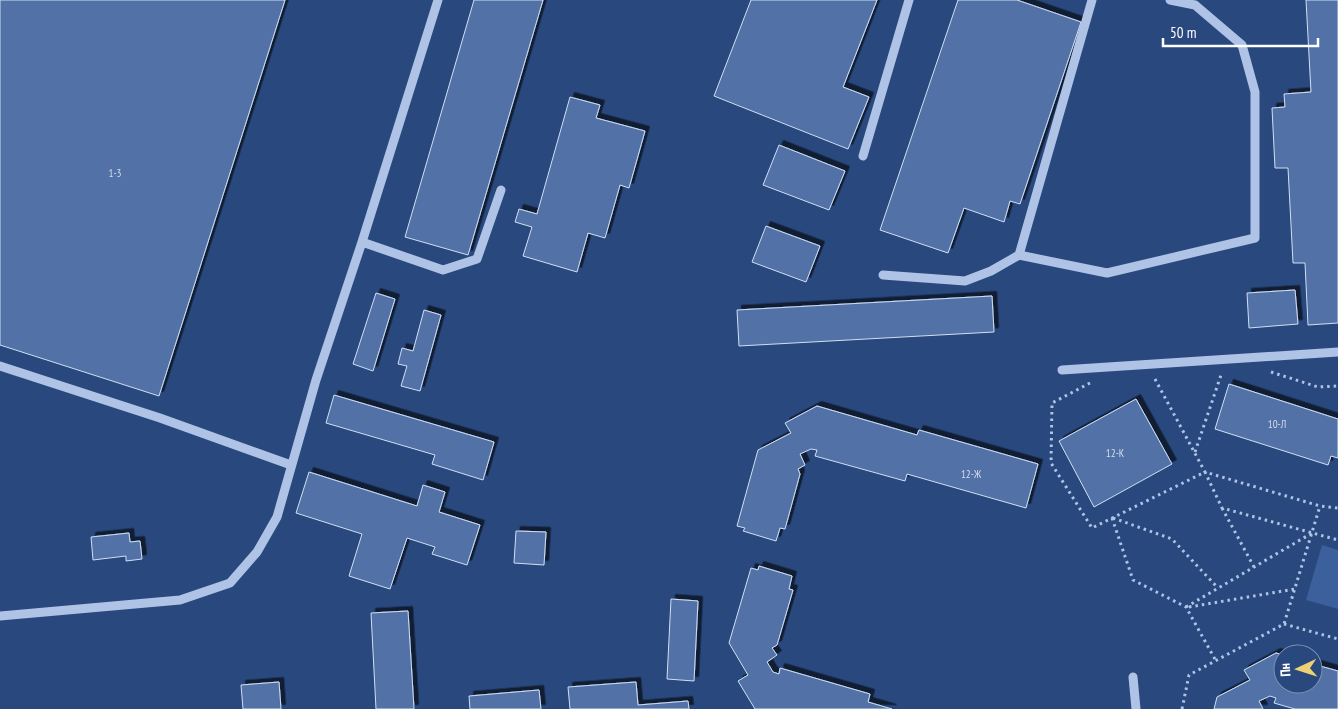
<svg xmlns="http://www.w3.org/2000/svg" width="1338" height="709" font-family="'PT Sans Narrow',sans-serif">
	<defs>
		<filter id="shadow"><feDropShadow dx="4.5" dy="-4.5" stdDeviation="0" flood-color="#0009"/></filter>
	</defs>
	<rect width="100%" height="100%" fill="#28487e"/>
	<path fill="#3c609b" d="M1322 545 1338 550V609L1306 600Z"/>
	<path fill="#5171a7" stroke="#d1dff4" filter="url(#shadow)" d="M0 0H285L159 396 0 345Z
		M474 0H543L468 255 405 237Z
		M751 0H877L843 87 869 97 848 149 714 96Z
		M958 0H1017L1081 22 1020 204 1010 201 1004 222 964 208 948 253 880 230Z
		M1306 0H1338V323L1308 325 1305 263H1293L1288 168H1275L1272 108 1285 107 1284 94 1311 92Z
		M570 97 600 105 596 118 645 131 629 188 620 185 605 238 588 233 577 272 523 256 532 227 515 222 519 209 537 214Z
		M779 145 845 171 829 210 763 185Z
		M766 226 820 246 806 282 752 262Z
		M1295 290 1298 324 1249 328 1247 293Z
		M376 293 395 299 373 371 353 364Z
		M992 296 994 332 739 346 737 310Z
		M424 310 441 315 420 391 401 386 407 366 398 364 402 348 413 351Z
		M1229 384 1338 419V458L1331 456 1328 465 1215 429Z
		M334 395 494 442 483 480 432 464 435 455 326 423Z
		M1136 399 1172 464 1094 507 1059 441Z
		M817 406 917 435 919 430 1038 464 1026 508 907 474 905 481 815 456 817 450 811 449 800 454 805 465 798 469 800 474 785 529 780 528 776 541 743 531 745 528 737 526 758 450 791 433 785 423Z
		M309 472 417 506 423 485 445 492 439 512 480 525 467 565 432 554 435 547 407 538 390 589 349 576 362 534 296 513Z
		M516 531 546 532 544 565 514 563Z
		M129 533 130 542 140 541 142 559 126 561V556L93 560 91 537Z
		M759 566 792 576 789 589 793 590 777 645 772 648 777 655 767 662 773 672 779 674 780 668 870 694 868 702 892 709H755L738 681 748 675 729 643 751 568 758 570Z
		M671 599 698 601 694 681 667 679Z
		M408 611 414 709H376L371 613Z
		M1276 653 1283 655V684H1313V664L1338 671V709H1295L1274 703 1276 698 1270 696 1259 701 1263 709H1214L1217 697 1250 680 1244 670Z
		M279 682 281 709H243L241 685Z
		M636 682 638 705 688 701 689 709H570L568 687Z
		M539 690 541 709H470L469 696Z"/>
	<g fill="none" stroke-linecap="round" stroke-linejoin="round">
		<path stroke="#aec3e5" stroke-width="3" stroke-dasharray="2.5 4" stroke-linecap="butt" d="M1271 372 1318 387 1338 386
			M1155 379 1205 472 1320 506 1338 508
			M1090 383 1052 403 1051 463 1092 528 1205 472 1222 508 1338 540
			M1195 452 1221 375
			M1222 508 1254 567
			M1112 518 1133 580 1186 607 1216 661
			M1113 518 1172 539 1218 588
			M1186 607 1312 533
			M1189 607 1295 589
			M1284 624 1338 639
			M1182 709 1189 675 1284 624 1320 506"/>
		<path stroke="#aec3e5" stroke-width="9" d="M863 156 909 0
			M362 242 443 270 477 259 501 190
			M1019 255 1092 0
			M883 275 965 281 991 271 1019 255 1107 273 1255 238V92L1242 45 1195 5 1170 0
			M0 366 160 418 291 465
			M1062 370 1338 352
			M0 616 180 600 230 583 257 552 277 517 316 380 362 242 438 0
			M1133 677 1136 709"/>
	</g>
	<g text-anchor="middle" dominant-baseline="central" stroke-width="4.5" stroke-linejoin="round" paint-order="stroke">
		<g font-size="11" fill="#d4dce9">
			<text x="115" y="173">1-3</text>
			<text x="1277" y="424">10-Л</text>
			<text x="1115" y="453">12-К</text>
			<text x="971" y="474">12-Ж</text>
		</g>
	</g>
	<g transform="translate(1298 669) rotate(266)"><circle r="24" fill="#28487e" stroke="#7e91b2"/>
	<path d="M0-4L9 19L0 12L-9 19Z" fill="#ecd275"/>
	<text y="-8" font-size="14" font-weight="bold" text-anchor="middle" fill="#ffffff">Пн</text>
	</g>
	<path d="M1163 38v8h155v-8" fill="none" stroke="#ffffff" stroke-width="2.5"/>
	<text x="1170" y="38" font-size="15" fill="#ffffff" stroke="#28487e" stroke-width="4" paint-order="stroke">50 m</text>
</svg>
